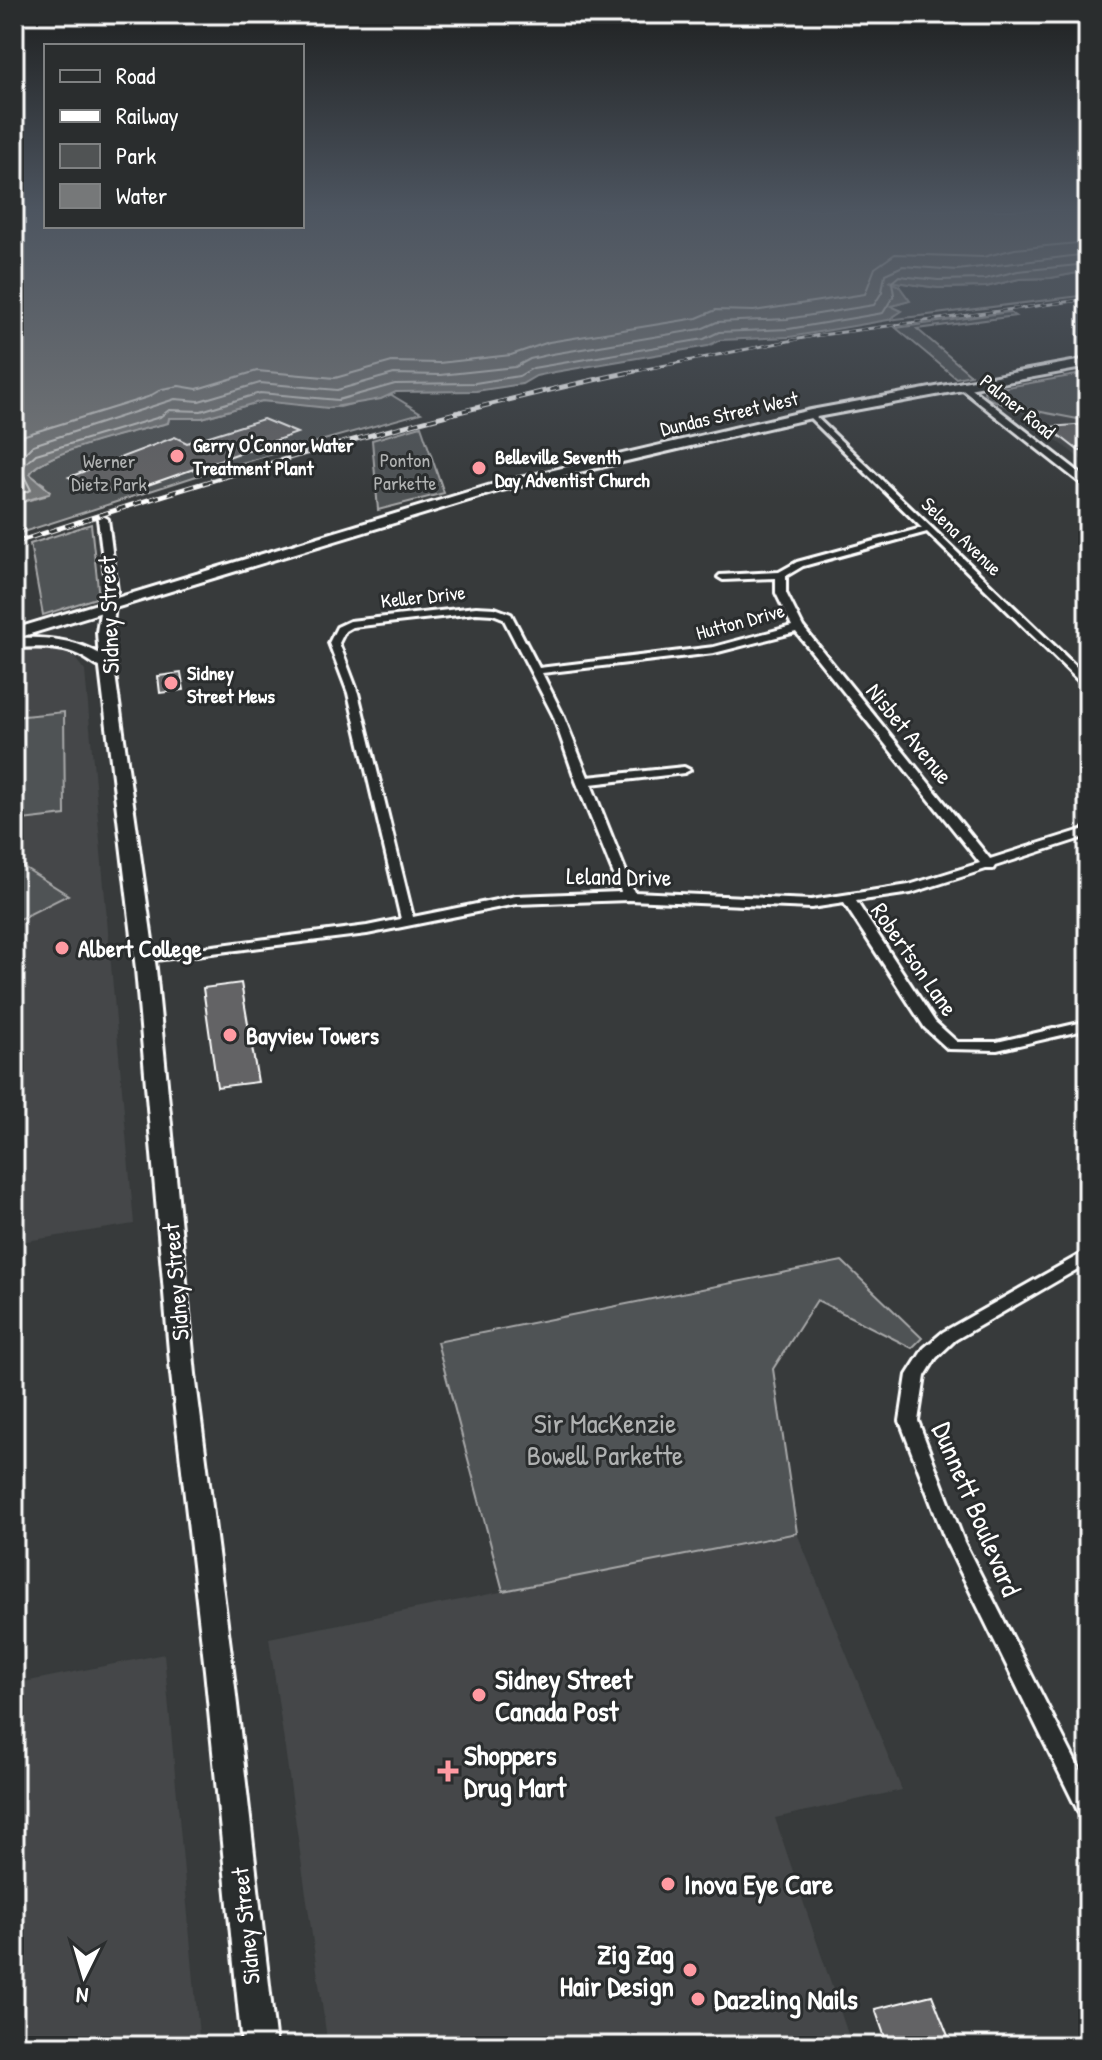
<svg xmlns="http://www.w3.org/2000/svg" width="1102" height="2060" font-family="'Patrick Hand',sans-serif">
	<rect width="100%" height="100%" fill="#373a3b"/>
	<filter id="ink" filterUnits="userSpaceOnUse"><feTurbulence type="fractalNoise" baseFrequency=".0125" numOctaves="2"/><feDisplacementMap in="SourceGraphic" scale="16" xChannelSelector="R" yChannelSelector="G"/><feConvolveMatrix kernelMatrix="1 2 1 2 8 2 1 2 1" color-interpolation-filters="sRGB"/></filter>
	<g filter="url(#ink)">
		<path fill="#444748" d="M1088 373V465L992 389Z
			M67 648 85 671 134 1224 14 1243V650Z
			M797 1533 902 1790 775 1818 852 2046H328L269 1638Z
			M164 1654 200 2046H14V1684Z"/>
		<path fill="#505354" stroke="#a8a9aa" stroke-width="2" d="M1088 271V295L888 320 901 311 889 307 909 301 899 286 888 281 938 288 986 287 1019 279 1051 278Z
			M1009 312 1015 316 917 329 971 375 956 378 896 328Z
			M1088 373V421L1005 405 985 397 984 391Z
			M390 394 421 413 209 472 14 535V504L45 496 44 484 30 475C38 452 142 429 168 423L169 418H202L262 401 340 407Z
			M421 426 444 493 378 510 372 440Z
			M91 524 99 597 43 615 30 544Z
			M64 712 65 815 14 821V717Z
			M22 866 68 895 14 922V870Z
			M842 1261 922 1338 912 1348 817 1300 773 1369 797 1533 503 1591 437 1342Z"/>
		<path fill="#767879" stroke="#adaeaf" stroke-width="2" d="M14 210H46V226H302V210H1088V271L1051 278 1019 279 986 287 938 288 888 281 899 286 910 301 891 306 902 311 888 320 790 337 720 340 708 346 555 372 536 376 522 384 476 391 396 392 381 399 328 408 262 401 202 418H169L168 423C143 429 37 453 30 474L50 491 49 494 14 504Z"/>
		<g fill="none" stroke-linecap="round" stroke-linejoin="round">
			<path stroke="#c8c9c9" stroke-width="2" d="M14 444 25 435 148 397 162 389 179 386 197 389 257 371 335 378 392 362 439 363 511 355 549 342 697 318 716 310 754 311 865 294 875 268 895 254 983 257 1015 249 1088 242
				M14 464 33 445 175 399 199 401 260 383 337 390 394 374 440 375 515 367 530 359 552 354 701 329 717 322 787 319 874 305 882 292 885 274 903 266 957 270 1088 254
				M14 496 31 490 22 472 25 464 36 454 160 417 169 410 201 411 260 393 338 400 395 384 475 383 519 376 533 368 704 339 719 332 789 329 883 313 894 295 892 282 899 276 938 280 985 279 1018 271 1088 264"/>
		</g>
		<path fill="#636465" stroke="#fff" stroke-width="2" d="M263 419 297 433 128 492 119 488 102 493 69 477 175 437 187 443Z
			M1088 424V450L1079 451 1048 427Z
			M181 673 184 690 160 693 158 676Z
			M241 983 258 1082 217 1087 203 988Z
			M932 1995 952 2046H888L875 2009Z"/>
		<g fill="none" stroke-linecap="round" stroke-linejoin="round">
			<g stroke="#fff" stroke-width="6">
				<path id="street" d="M811 412 1088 678V687L1084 686 927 532 803 566 786 576V593L803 627 990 859 1088 828V836L995 866 993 869H986L911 893 856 901 935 1022 957 1042H997L1088 1021V1029L997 1050 948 1049 925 1028 844 903 811 908 629 900 516 904 367 934 139 962 137 959 144 955 367 926 401 919 348 693 329 643 337 627 350 621 476 607 495 608 511 614 539 668 714 647 792 626 776 593V578L723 580 718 577 720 575 779 572 797 562 922 528 808 416 807 414ZM476 613 493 614 503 618 553 715 576 781 621 892 516 896 413 917 358 693 339 643 345 631 352 627ZM796 632 980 863 909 885 811 900 634 892 591 784 684 773 690 770 684 767 588 777 563 715 542 673 714 653Z
					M103 516 108 519 117 591 113 606 108 609 103 606 107 591 98 519Z
					M1088 1250V1263L955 1340 936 1358 925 1376 918 1421 964 1542 1088 1786V1818L1080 1815 946 1542 900 1421 907 1375 924 1348 943 1332Z"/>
			</g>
			<g stroke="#fff" stroke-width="6">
				<path id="secondary" d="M963 382 1088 479V489L959 387 957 385Z
					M108 602 115 606 112 632 113 660 156 969 195 1374 233 1670 276 2046H242L205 1670 171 1374 136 969 99 660 97 632 101 606Z"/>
			</g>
			<g stroke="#fff" stroke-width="6">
				<path id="primary" d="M1088 359V367L811 418 502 490 17 638C53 637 84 641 114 663L116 666 114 669C100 672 91 660 79 655 59 646 36 647 14 648V629L494 484 811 410Z"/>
			</g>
			<use href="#street" fill="#2a2d2e" fill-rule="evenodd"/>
			<use href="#secondary" fill="#2a2d2e" fill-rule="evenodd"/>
			<use href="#primary" fill="#2a2d2e" fill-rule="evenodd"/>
			<g stroke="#fff" stroke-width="3">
				<path id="rail-far1" d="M626 373 814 336 1088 299"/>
			</g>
			<g stroke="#fff" stroke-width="5">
				<path id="rail" d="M14 543C219 475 424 416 635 371"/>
			</g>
			<use href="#rail-far1" stroke="#2a2d2e" stroke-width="2" stroke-dasharray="7" stroke-linecap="butt"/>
			<use href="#rail" stroke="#2a2d2e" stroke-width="3" stroke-dasharray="9" stroke-linecap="butt"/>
		</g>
	</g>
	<linearGradient id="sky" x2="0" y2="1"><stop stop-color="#1e2020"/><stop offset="0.42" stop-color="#4d5560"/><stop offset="1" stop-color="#4d5560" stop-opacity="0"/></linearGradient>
	<rect width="1102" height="499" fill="url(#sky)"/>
	<g fill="#ff9aa2" stroke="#2a2d2e" stroke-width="3">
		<circle cx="177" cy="456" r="8"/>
		<circle cx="479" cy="468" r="8"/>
		<circle cx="171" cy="683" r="8"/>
		<circle cx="62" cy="948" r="8"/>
		<circle cx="230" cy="1035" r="8"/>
		<circle cx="479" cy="1695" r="8"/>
		<path d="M444 1759h8v8h8v8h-8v8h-8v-8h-8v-8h8z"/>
		<circle cx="668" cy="1884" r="8"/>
		<circle cx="690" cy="1970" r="8"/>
		<circle cx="698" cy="1999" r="8"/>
	</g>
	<g text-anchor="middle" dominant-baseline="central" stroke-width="6" stroke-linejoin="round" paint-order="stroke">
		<g font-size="20" fill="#fff" stroke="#2a2d2e">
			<text transform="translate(1018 406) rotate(39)">Palmer Road</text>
			<text transform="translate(729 413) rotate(-13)">Dundas Street West</text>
			<text transform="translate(962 536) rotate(44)">Selena Avenue</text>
			<text transform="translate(423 596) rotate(-6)">Keller Drive</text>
			<text transform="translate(740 621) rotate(-15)">Hutton Drive</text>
		</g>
		<g font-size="20" font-weight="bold" fill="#fff" stroke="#2a2d2e" text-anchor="start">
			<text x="193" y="444">Gerry O'Connor Water<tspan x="193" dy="23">Treatment Plant</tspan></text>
			<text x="495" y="456">Belleville Seventh<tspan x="495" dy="23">Day Adventist Church</tspan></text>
			<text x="187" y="672">Sidney<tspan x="187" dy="23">Street Mews</tspan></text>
		</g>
		<g font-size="20" fill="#b0b2b2" stroke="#2a2d2e">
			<text x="405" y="459">Ponton<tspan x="405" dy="23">Parkette</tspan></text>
			<text x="109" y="460">Werner<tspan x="109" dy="23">Dietz Park</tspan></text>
		</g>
		<g font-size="24" fill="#fff" stroke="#2a2d2e">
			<text transform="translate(108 615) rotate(-92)">Sidney Street</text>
			<text transform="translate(910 733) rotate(51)">Nisbet Avenue</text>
			<text transform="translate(619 876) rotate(1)">Leland Drive</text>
			<text transform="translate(915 959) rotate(55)">Robertson Lane</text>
			<text transform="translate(175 1282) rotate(-95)">Sidney Street</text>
			<text transform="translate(245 1926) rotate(-96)">Sidney Street</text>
		</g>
		<g font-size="24" font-weight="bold" fill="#fff" stroke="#2a2d2e" text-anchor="start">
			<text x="78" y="948">Albert College</text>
			<text x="246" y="1035">Bayview Towers</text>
		</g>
		<g font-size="28" fill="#b0b2b2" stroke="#2a2d2e">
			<text x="605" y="1423">Sir MacKenzie<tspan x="605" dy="32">Bowell Parkette</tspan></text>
		</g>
		<g font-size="28" fill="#fff" stroke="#2a2d2e">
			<text transform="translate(977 1509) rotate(67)">Dunnett Boulevard</text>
		</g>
		<g font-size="28" font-weight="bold" fill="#fff" stroke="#2a2d2e" text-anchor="start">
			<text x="495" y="1679">Sidney Street<tspan x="495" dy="32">Canada Post</tspan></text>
			<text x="464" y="1755">Shoppers<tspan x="464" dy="32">Drug Mart</tspan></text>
			<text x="684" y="1884">Inova Eye Care</text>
			<text x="674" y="1954" text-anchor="end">Zig Zag<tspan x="674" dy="32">Hair Design</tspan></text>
			<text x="714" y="1999">Dazzling Nails</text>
		</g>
	</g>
	<rect width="1102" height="2060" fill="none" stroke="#2a2d2e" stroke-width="48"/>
	<rect x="24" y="24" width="1054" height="2012" fill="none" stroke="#fff" stroke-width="3" filter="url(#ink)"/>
	<rect x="44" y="44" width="260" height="184" fill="#2a2d2e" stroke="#7f8182" stroke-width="2"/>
	<rect x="60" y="70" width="40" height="12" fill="#2a2d2e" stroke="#7f8182" stroke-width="2"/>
	<text x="116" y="84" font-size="24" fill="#ffffff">Road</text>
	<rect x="60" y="110" width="40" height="12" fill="#ffffff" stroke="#7f8182" stroke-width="2"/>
	<text x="116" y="124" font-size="24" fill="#ffffff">Railway</text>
	<rect x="60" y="144" width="40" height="24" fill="#505354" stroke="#7f8182" stroke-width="2"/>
	<text x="116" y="164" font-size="24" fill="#ffffff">Park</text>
	<rect x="60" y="184" width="40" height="24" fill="#767879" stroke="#7f8182" stroke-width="2"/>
	<text x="116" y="204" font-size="24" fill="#ffffff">Water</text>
	<g transform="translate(84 1976) rotate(185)" stroke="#2a2d2e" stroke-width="6" paint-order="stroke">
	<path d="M0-6L14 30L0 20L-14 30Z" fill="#ffffff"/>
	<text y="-12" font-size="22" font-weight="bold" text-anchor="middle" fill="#ffffff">N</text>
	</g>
</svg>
